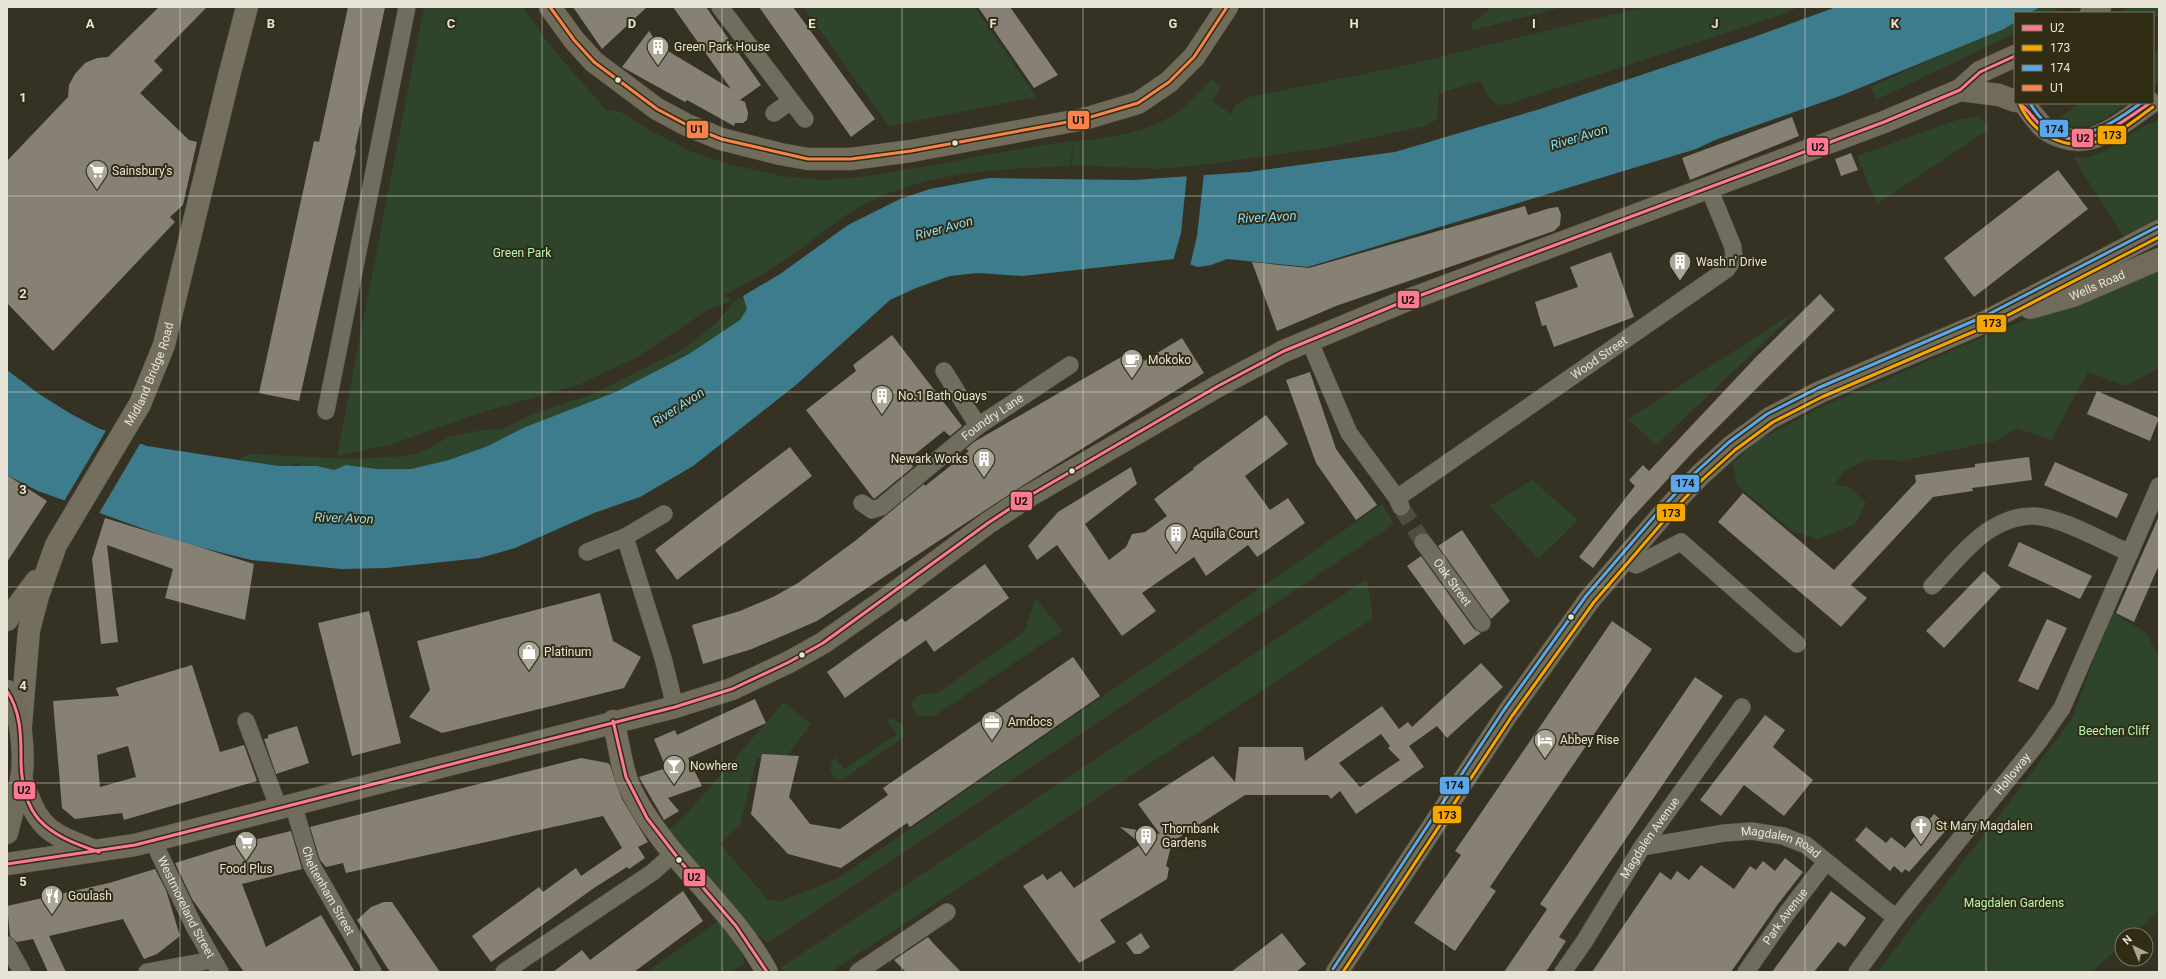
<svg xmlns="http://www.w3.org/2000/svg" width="2166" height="979" font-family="Roboto,sans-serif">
	<rect width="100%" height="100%" fill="#353224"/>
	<path fill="#2e452c" d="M424 7H522L553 49 606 110 619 111 651 131 690 151 727 164 782 176 822 180 865 177 1038 146 1074 141 1069 166C1002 169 935 171 873 200 838 216 812 243 780 263 763 275 743 284 725 295L732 301 709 309 639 356 578 385 483 412 392 444 337 456Z
		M803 7H975L1036 97 889 126Z
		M1492 7H1563L1474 30 1470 24Z
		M1643 7H1799L1772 18 1505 105C1491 106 1486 92 1481 81L1439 93 1437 119 1428 125 1325 148 1201 165 1159 169 1071 165 1075 141C1113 138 1153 132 1184 107 1194 98 1203 88 1212 79L1221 88 1211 101 1231 114 1236 105 1249 97 1398 67Z
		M2040 7H2060L2050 13H2030Z
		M2129 7H2159V15L2153 19V13H2120Z
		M2015 22V33L1876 100 1870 87Z
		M2159 50V83L2153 87V54Z
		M2081 103H2128C2103 119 2086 137 2056 120Z
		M1977 116 1991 128 1877 204 1857 156 1954 121Z
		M2159 120V219L2124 237 2073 157C2079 157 2087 158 2092 156 2117 149 2134 127 2159 120Z
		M2159 269V368L2126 386 2088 372 2051 440 2017 428 1995 441 1901 461 1868 459 1844 471 1835 484 1851 488 1866 503 1855 524 1818 539 1792 531 1737 485 1733 463 1757 441 1817 409 2007 327Z
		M738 298 751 299 754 316 700 358 460 467 319 474 296 463 280 473 243 466 240 459 249 454 353 459 406 456 420 453 449 437 483 430 503 429 535 413 593 394 687 347 716 323Z
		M1798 310 1656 445 1628 419Z
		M1532 480 1578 520 1538 559 1490 506Z
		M1382 504 1394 524 768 943 741 921 666 833 690 810 784 702 811 724 786 757 757 758 740 825 720 844 768 900 781 901 839 878Z
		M1367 579 1373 618 830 972H784L780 968Z
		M1036 598 1062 631 934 716C922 718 913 716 912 703L919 695 939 692 1024 632Z
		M2112 612 2145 632 2159 656V911L2132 935H2122V944L2092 972H1877L2005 808 2071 720Z
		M890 718 902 724 904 732 902 738 842 780 834 778C830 771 828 763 835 757L844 769 897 734 887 721Z
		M721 919 739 949 745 963 731 972H647Z"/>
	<path fill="#3d7c8d" d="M1836 7H2040L2030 13H2015V22L2004 29 1840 96 1715 140 1696 149 1308 267 1227 259 1211 265 1198 267 1174 259 1023 276 978 273 950 276 916 288 890 300 796 385 693 466 640 497 594 513 515 548 480 558 386 568 341 569 251 560 183 543 38 491 7 475V370L39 394 71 414 98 428 147 446 278 466H317L334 470 346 465 376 469H411L449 460 488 446 523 428 616 392 689 354 740 320 747 309 743 296 780 274 848 225 900 199 930 189 989 178 1133 180 1249 172 1395 152 1540 109 1757 36Z"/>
	<path fill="#353224" d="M1204 173 1197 236 1190 266 1173 261 1181 233 1187 174Z
		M107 429 141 442 98 515 63 503Z"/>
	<path fill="#868075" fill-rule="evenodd" d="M159 7H207L154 61 163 70 140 93 189 140 197 142 183 205 170 217 175 222 53 351 7 303V161L68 97 69 85 75 74 85 63 97 58 108 57Z
		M348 7H385L355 149 356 150 299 401 259 393 314 141 319 142Z
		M573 7H647L602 49Z
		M673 7H706L761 85 740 100 745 102 748 113 747 120 743 123H735L734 126 687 100 685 102 622 67 649 31 658 45 731 89Z
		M759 7H793L875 119 851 137Z
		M978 7H1010L1058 75 1034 88Z
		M1792 117 1799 136 1690 180 1682 158Z
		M1851 153 1858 170 1841 176 1835 159Z
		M2058 170 2088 209 1974 297 1944 258Z
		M1525 206 1528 215 1550 208 1558 207 1561 214 1560 225 1554 231 1336 306 1277 331 1252 262 1309 268Z
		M1611 252 1634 317 1554 347 1546 325 1542 326 1535 302 1578 287 1570 267Z
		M1820 294 1835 310 1692 453 1630 520 1593 568 1579 557 1635 486 1629 480 1643 465 1649 471 1756 357Z
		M892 335 962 426 950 436 944 431 909 459 913 467 874 499 806 410 856 371 853 365Z
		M1182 338 1204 373 1022 486 817 621 752 649 703 664 692 625 740 611 773 597 798 583 855 541 924 484 925 486 969 451 966 449 974 442 1135 349 1144 361Z
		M1310 372 1336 449 1377 505 1356 520 1316 463 1286 380Z
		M2097 391 2159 418 2150 441 2087 414Z
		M1266 415 1288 444 1245 476 1270 510 1288 498 1305 523 1257 557 1248 545 1206 576 1194 557 1142 593 1156 611 1122 636 1057 545 1037 560 1028 546 1058 512 1131 467 1137 484 1085 524 1109 560 1126 547 1132 534 1145 532 1167 516 1154 499 1194 469 1193 468Z
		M790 447 812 476 677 580 655 550Z
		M2029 457 2032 480 1972 488 1973 491 1933 497 1851 585 1867 598 1841 627 1718 522 1743 493 1834 570 1916 482 1915 475 1975 467V464Z
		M2055 462 2128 494 2117 518 2044 485Z
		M7 475 47 501 7 562Z
		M2159 516V565L2134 622 2116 613Z
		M105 518 254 564 245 620 165 598 173 569 107 545 118 642 101 644 92 559Z
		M1462 530 1510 601 1491 619 1438 546Z
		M2019 542 2092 576 2080 599 2008 566Z
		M1421 556 1474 629 1481 633 1464 645 1407 566Z
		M985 564 1009 598 934 652 926 640 845 698 827 672 902 618 905 622Z
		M1984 571 2001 587 1944 648 1926 631Z
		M600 593 613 641 641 657 624 688 442 733 409 717 430 690 417 641Z
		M369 611 401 743 352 756 318 623Z
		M2047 619 2067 628 2038 690 2018 681Z
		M1612 621 1652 649 1490 887 1496 891 1455 951 1414 923 1461 855 1455 851Z
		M1073 657 1100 696 910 827 907 823 841 868 788 854 751 814 762 754 799 756 789 797 810 824 840 829 888 795 883 788Z
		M1481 663 1503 687 1447 738 1437 726 1409 746 1424 767 1356 814 1340 791 1331 799 1328 795H1245L1172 842 1166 866 1169 868 1167 879 1100 920 1116 942 1079 963 1023 886 1043 874 1047 880 1061 871 1074 888 1141 844 1120 827 1160 834 1138 804 1213 756 1235 782 1239 747H1303L1305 761 1382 706 1399 729 1408 722 1412 727ZM1381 734 1390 746 1388 748 1400 760 1360 787 1339 763Z
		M192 665 220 752 244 745 257 781 124 820 122 813 75 819 62 808 53 701 119 696 116 688ZM128 746 136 777 100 787 97 755Z
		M1695 677 1723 696 1559 937 1566 941 1546 972H1504L1547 909 1540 904Z
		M755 699 766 723 688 758 702 786 668 798 679 811 664 820 639 777 666 768 654 739 675 730 677 735Z
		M1765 715 1785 730 1773 747 1813 780 1784 816 1744 785 1721 816 1700 800Z
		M297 726 309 763 276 774 264 739 268 738V735Z
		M581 758 608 763 610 765 622 799 648 842 638 847 645 858 629 869 627 867 594 888 491 962 472 936 539 887 543 892 576 868 581 876 622 848 603 816 346 873 343 863 326 867 320 860 310 827Z
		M1934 814 1949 827 1909 872 1905 869 1902 873 1894 866 1890 871 1855 840 1866 827 1886 843 1891 837 1905 848Z
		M291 831 302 869 242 884 266 947 321 915 355 972H244L192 899 175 863 233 845Z
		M1785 858 1803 872 1778 904 1731 972H1592L1660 872 1671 880 1677 871 1689 880 1701 865 1734 889 1750 866 1756 870 1763 861 1775 871Z
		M155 869 166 890 180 936 157 954 144 959 123 919 49 936 66 972H48L33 939 17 942 10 936 7 906 109 883Z
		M683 891 703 921 634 972H553L582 950 590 960Z
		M1831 891 1866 918 1845 947 1838 942 1814 972H1772Z
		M384 902H392L440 972H390L357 920 371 907Z
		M1141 933 1150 947 1140 954H1134L1126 943Z
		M1282 933 1306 964 1296 972H1231Z
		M928 937 933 943 961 972H906L894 960Z"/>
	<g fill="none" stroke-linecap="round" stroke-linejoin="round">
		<path stroke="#504d3f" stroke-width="17" stroke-dasharray="17 8" stroke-linecap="butt" d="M1401 507 1423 542"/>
		<g stroke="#504e42" stroke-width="18">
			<g id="street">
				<path d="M720 7 805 119"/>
				<path d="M774 113 791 101"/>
				<path d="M1309 340 1349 433 1397 498 1401 507"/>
				<path d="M944 371 978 426"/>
				<path d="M326 411 407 7"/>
				<path id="s1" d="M1397 498 1727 269 1734 258 1733 247 1708 186"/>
				<path id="s2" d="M862 503 872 510 881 507 978 426 1070 365"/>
				<path d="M625 537 663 658 675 707"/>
				<path id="s3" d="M1423 542 1482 623"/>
				<path d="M587 552 625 537 664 514"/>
				<path d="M1624 559 1636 565 1681 542 1797 644"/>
				<path d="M1932 586C1946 572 1959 555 1974 542 1989 528 2012 515 2034 516 2061 517 2104 542 2130 553"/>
				<path d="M246 721 279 809"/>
				<path id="s4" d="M293 804 311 864 373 972"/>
				<path id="s5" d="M153 841 194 926 220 972"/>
				<path id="s6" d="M1642 847 1724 833 1752 831 1783 836 1806 845 1896 918"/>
				<path d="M7 945 22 972"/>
				<path d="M147 972 212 960"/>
				<path d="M504 972 653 872 674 853"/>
				<path d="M858 972 947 912"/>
				<path id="s7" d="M1563 972 1584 942 1642 847 1742 707"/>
				<path id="s8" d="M1746 972 1787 913 1826 862"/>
				<path id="s9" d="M1857 972 1896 918 2039 741 2062 708 2159 486"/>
			</g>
		</g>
		<g stroke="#504e42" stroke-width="23">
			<g id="secondary">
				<path d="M7 620 36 581"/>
				<path d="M613 721C620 746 621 772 633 794 667 860 732 907 767 972"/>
				<path id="s10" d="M21 725 29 630 38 596 56 545 140 404 164 345 230 72 247 7"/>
			</g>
		</g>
		<g stroke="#504e42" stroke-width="23">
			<g id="primary">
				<path d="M550 7 574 40 594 62 657 109 687 125 721 139 780 154 808 159H851L911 151 1084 119 1138 103 1169 82 1194 57 1227 7"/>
				<path id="s11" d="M2030 308 2073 296 2159 259"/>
				<path d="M1337 972 1508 713 1590 599 1664 513 1700 475 1732 446 1770 418 1820 392 1987 321 2159 231"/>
			</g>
		</g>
		<g stroke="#504e42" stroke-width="23">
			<path id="highway" d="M2091 13 2100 7
				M1960 90 1999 95 2015 101
				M2025 103C2028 111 2036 118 2041 125 2047 131 2055 135 2062 137 2095 149 2124 121 2150 103
				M7 691C22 710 25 756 21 780 17 798 11 815 7 833
				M21 778C39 829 46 832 95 851
				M7 864 135 845 675 707 732 689 789 662 823 643 886 599 988 523 1029 496 1218 386 1284 351 1400 303 1884 122 1960 90 1980 72 2015 56"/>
		</g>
		<use href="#street" stroke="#716d5e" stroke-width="17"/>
		<use href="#secondary" stroke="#736e5d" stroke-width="22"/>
		<use href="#primary" stroke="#716c5a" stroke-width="22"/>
		<use href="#highway" stroke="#706b5b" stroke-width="22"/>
		<g stroke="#312c14" stroke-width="6">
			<path id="bus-1" d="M2019 103C2029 110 2035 122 2045 129 2083 155 2119 124 2150 103
				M7 691C20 711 21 732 21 755 20 817 45 834 99 852
				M613 721 626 777 647 818 681 862 736 926 767 972
				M7 864 135 845 675 707 732 689 789 662 823 643 988 523 1029 496 1218 386 1284 351 1400 303 1884 122 1960 90 1980 72 2015 56"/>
		</g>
		<g stroke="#312c14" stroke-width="6">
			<path id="bus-2" d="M2020 105C2034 135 2067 152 2099 141 2119 134 2136 119 2153 107
				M1343 972 1512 716 1594 602 1668 516 1703 479 1735 450 1773 422 1822 397 1989 325 2159 237"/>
		</g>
		<g stroke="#312c14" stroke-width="6">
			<path id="bus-3" d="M2030 103C2061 157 2104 130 2141 103
				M1333 969 1504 710 1586 596 1660 510 1696 472 1729 442 1767 414 1818 388 1985 316 2157 227"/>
		</g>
		<g stroke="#312c14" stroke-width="6">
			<path id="bus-4" d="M550 7 574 40 594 62 657 109 687 125 721 139 808 159H851L911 151 1084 119 1138 103 1169 82 1194 57 1227 7"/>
		</g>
		<use href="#bus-1" stroke="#fe7a93" stroke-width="3"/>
		<use href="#bus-2" stroke="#f7a600" stroke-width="3"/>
		<use href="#bus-3" stroke="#5aa8eb" stroke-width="3"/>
		<use href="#bus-4" stroke="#f8844c" stroke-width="3"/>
	</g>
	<path fill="none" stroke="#e7e4d6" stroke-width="1" stroke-opacity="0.55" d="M180 7V972M361 7V972M542 7V972M722 7V972M902 7V972M1083 7V972M1264 7V972M1444 7V972M1624 7V972M1805 7V972M1986 7V972M7 196H2159M7 392H2159M7 587H2159M7 783H2159"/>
	<defs>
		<g id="building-pin" transform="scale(1.15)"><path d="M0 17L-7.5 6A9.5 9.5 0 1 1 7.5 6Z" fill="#a9a698" stroke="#312c14"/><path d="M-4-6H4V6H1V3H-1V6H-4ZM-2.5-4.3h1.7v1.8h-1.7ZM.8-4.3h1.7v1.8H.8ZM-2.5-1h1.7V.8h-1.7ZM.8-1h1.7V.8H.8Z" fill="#fff"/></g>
		<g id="supermarket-pin" transform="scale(1.15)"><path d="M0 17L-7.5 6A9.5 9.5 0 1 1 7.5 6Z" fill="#a9a698" stroke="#312c14"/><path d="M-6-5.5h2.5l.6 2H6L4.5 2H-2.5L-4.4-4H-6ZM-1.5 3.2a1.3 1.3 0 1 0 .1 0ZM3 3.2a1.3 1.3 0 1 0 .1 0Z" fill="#fff"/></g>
		<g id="cafe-pin" transform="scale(1.15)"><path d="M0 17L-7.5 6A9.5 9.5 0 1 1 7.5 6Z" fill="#a9a698" stroke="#312c14"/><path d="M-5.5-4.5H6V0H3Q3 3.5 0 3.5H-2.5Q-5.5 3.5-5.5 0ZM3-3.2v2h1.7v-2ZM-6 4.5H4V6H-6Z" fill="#fff"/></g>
		<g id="shop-pin" transform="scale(1.15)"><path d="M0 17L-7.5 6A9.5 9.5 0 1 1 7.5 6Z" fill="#a9a698" stroke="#312c14"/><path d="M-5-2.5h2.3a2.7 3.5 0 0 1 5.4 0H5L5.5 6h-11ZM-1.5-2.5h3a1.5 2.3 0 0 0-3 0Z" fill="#fff"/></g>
		<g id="office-pin" transform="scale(1.15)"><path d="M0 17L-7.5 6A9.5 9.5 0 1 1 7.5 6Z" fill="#a9a698" stroke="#312c14"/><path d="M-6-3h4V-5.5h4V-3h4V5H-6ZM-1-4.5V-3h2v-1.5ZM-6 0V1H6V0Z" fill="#fff"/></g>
		<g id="hotel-pin" transform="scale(1.15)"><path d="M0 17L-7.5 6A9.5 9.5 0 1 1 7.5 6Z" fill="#a9a698" stroke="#312c14"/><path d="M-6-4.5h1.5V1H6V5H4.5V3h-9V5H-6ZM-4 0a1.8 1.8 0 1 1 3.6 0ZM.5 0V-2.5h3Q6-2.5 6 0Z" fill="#fff"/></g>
		<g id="bar-pin" transform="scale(1.15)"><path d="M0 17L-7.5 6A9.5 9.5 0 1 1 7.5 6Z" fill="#a9a698" stroke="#312c14"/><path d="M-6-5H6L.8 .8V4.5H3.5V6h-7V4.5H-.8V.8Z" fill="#fff"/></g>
		<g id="church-pin" transform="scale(1.15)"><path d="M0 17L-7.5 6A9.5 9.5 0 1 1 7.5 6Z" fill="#a9a698" stroke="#312c14"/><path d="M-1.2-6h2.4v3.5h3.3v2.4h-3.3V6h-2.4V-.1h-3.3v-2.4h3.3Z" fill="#fff"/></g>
		<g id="restaurant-pin" transform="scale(1.15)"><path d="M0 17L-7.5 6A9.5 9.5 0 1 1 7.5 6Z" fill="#a9a698" stroke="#312c14"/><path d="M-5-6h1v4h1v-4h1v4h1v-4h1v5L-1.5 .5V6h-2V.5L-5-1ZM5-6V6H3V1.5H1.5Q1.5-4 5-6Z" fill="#fff"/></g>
	</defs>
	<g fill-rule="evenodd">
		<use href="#building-pin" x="658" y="47"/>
		<use href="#supermarket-pin" x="97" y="171"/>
		<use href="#building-pin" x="1680" y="262"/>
		<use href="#cafe-pin" x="1132" y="360"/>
		<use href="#building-pin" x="882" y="396"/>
		<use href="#building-pin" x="984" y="459"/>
		<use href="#building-pin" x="1176" y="534"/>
		<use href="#shop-pin" x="529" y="652"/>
		<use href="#office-pin" x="992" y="722"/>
		<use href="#hotel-pin" x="1545" y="740"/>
		<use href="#bar-pin" x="674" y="766"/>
		<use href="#church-pin" x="1921" y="826"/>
		<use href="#building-pin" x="1146" y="836"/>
		<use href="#supermarket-pin" x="246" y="842"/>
		<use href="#restaurant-pin" x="52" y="896"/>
	</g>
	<g fill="#e7e4d6" stroke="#312c14" stroke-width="1.5">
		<circle cx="618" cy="80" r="3.5"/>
		<circle cx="955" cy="143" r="3.5"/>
		<circle cx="1072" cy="471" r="3.5"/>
		<circle cx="1571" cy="617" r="3.5"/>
		<circle cx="802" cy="655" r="3.5"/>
		<circle cx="679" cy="860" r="3.5"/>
	</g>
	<g text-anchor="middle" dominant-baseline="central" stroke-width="4" stroke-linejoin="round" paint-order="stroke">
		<g font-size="12" fill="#e7e4d6" stroke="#312c14" text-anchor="start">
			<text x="674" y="47">Green Park House</text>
			<text x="112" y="171">Sainsbury's</text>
			<text x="1696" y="262">Wash n' Drive</text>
			<text x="1148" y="360">Mokoko</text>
			<text x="898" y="396">No.1 Bath Quays</text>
			<text x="968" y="459" text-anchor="end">Newark Works</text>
			<text x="1192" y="534">Aquila Court</text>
			<text x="544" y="652">Platinum</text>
			<text x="1008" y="722">Amdocs</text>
			<text x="1560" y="740">Abbey Rise</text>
			<text x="690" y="766">Nowhere</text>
			<text x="1936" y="826">St Mary Magdalen</text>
			<text x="1162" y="829">Thornbank<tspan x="1162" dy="14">Gardens</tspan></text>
			<text x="246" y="869" text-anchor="middle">Food Plus</text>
			<text x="68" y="896">Goulash</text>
		</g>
		<g font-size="12" fill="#b7f6b7" stroke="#312c14">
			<text x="522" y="253">Green Park</text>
			<text x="2114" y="731">Beechen Cliff</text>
			<text x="2014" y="903">Magdalen Gardens</text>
		</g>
		<g font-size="12" fill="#e7e4d6" stroke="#312c14">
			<text stroke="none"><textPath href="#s11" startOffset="71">Wells Road</textPath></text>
			<text stroke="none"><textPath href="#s1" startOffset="246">Wood Street</textPath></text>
			<text stroke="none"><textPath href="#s10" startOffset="380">Midland Bridge Road</textPath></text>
			<text stroke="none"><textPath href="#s2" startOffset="165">Foundry Lane</textPath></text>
			<text stroke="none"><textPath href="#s3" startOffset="50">Oak Street</textPath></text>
			<text stroke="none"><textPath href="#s9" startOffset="252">Holloway</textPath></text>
			<text stroke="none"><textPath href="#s7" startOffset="160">Magdalen Avenue</textPath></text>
			<text stroke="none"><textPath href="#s6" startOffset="142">Magdalen Road</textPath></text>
			<text stroke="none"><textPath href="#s4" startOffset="94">Cheltenham Street</textPath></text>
			<text stroke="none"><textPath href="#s5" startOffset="74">Westmoreland Street</textPath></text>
			<text stroke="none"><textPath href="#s8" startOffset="68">Park Avenue</textPath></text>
		</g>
		<g font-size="13" font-style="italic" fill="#8edef6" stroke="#312c14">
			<text transform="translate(1579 137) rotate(-17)">River Avon</text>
			<text transform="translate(1267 217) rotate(-3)">River Avon</text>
			<text transform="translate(944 228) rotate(-15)">River Avon</text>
			<text transform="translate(678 407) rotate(-33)">River Avon</text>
			<text transform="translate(344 518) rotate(2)">River Avon</text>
		</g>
	</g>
	<g font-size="13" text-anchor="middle" font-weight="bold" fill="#e7e4d6" stroke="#312c14" stroke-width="4" stroke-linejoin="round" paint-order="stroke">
		<text x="90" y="28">A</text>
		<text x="271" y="28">B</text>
		<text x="451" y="28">C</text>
		<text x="632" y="28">D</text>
		<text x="812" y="28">E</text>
		<text x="993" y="28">F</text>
		<text x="1173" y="28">G</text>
		<text x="1354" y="28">H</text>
		<text x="1534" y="28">I</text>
		<text x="1715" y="28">J</text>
		<text x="1895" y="28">K</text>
		<text x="23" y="102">1</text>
		<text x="23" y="298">2</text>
		<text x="23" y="494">3</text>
		<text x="23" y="690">4</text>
		<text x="23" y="886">5</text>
	</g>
	<g stroke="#312c14" stroke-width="1.5">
		<rect x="1067" y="110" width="23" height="20" rx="4" fill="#f8844c"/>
		<rect x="2039" y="119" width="30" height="19" rx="4" fill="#5aa8eb"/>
		<rect x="686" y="120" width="23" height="19" rx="4" fill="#f8844c"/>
		<rect x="2097" y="125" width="30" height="20" rx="4" fill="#f7a600"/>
		<rect x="2071" y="128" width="23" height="20" rx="4" fill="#fe7a93"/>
		<rect x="1806" y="137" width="23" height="19" rx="4" fill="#fe7a93"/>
		<rect x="1397" y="290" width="23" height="19" rx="4" fill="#fe7a93"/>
		<rect x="1976" y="314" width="31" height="19" rx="4" fill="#f7a600"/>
		<rect x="1670" y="474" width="30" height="19" rx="4" fill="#5aa8eb"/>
		<rect x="1010" y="491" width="23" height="20" rx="4" fill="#fe7a93"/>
		<rect x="1656" y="503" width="30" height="19" rx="4" fill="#f7a600"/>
		<rect x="1439" y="776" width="31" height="19" rx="4" fill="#5aa8eb"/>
		<rect x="13" y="781" width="23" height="19" rx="4" fill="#fe7a93"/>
		<rect x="1432" y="805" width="30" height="19" rx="4" fill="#f7a600"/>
		<rect x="683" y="868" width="23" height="19" rx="4" fill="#fe7a93"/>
	</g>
	<g font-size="11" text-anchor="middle" font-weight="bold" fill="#111">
		<text x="1079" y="124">U1</text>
		<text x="2054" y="133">174</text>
		<text x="697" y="133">U1</text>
		<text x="2112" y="139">173</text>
		<text x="2083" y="142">U2</text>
		<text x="1818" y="151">U2</text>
		<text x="1408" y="304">U2</text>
		<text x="1992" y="327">173</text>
		<text x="1685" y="487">174</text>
		<text x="1021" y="505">U2</text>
		<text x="1671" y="517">173</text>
		<text x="1454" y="789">174</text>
		<text x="24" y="794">U2</text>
		<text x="1447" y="819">173</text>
		<text x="694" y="881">U2</text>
	</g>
	<rect width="2166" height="979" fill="none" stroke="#e7e4d6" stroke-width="16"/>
	<rect x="2014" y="12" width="140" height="92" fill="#312c14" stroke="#7a7662"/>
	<rect x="2022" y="25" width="20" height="6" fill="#fe7a93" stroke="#7a7662"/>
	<text x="2050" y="32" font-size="12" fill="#e7e4d6">U2</text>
	<rect x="2022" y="45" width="20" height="6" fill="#f7a600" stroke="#7a7662"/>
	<text x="2050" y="52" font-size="12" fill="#e7e4d6">173</text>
	<rect x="2022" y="65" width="20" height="6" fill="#5aa8eb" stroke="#7a7662"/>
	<text x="2050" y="72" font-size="12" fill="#e7e4d6">174</text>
	<rect x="2022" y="85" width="20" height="6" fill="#f8844c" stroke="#7a7662"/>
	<text x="2050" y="92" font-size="12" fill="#e7e4d6">U1</text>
	<g transform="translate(2134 947) rotate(317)"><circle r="19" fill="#312c14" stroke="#7a7662"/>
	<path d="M0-3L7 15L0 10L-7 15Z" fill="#a9a698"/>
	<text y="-6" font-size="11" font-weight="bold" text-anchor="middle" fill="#e7e4d6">N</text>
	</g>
</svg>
